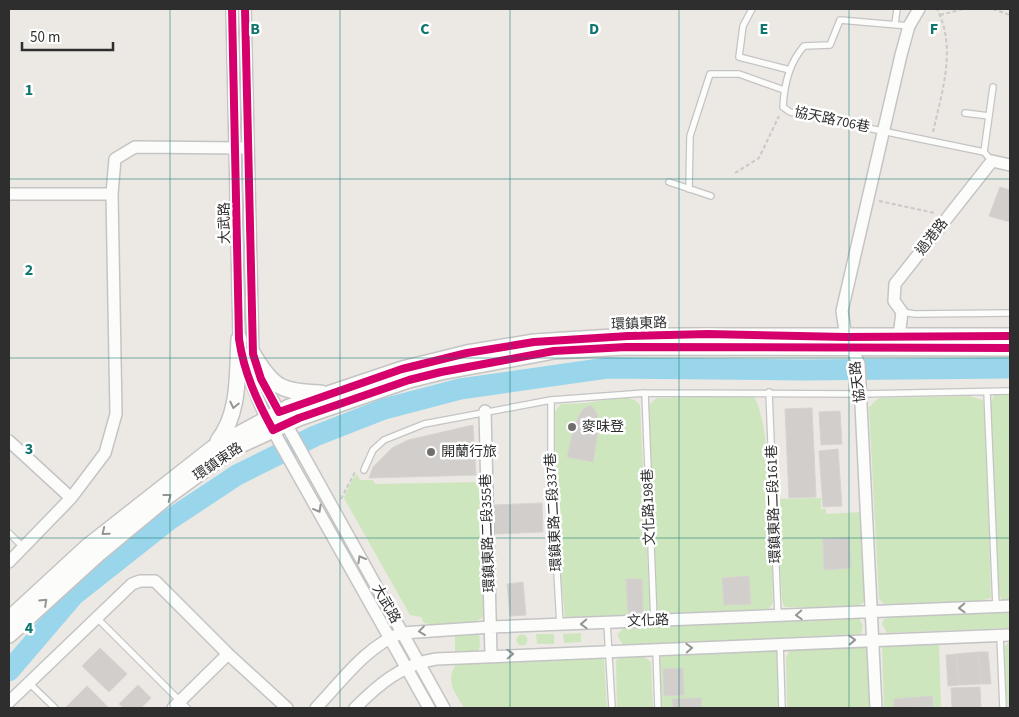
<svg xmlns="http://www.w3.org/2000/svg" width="1019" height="717" font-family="'Source Sans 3','Noto Sans TC',sans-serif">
	<rect width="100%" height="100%" fill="#ece8e4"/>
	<path fill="#cee6be" d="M995 394 1010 395V602H1004L999 595 989 406Z
		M729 396H753C773 419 772 566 773 603L766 612H724L666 616 656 608 647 406 657 398Z
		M970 396 982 400 985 405 991 598 971 603 884 604 879 599 869 407 879 398Z
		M624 397 635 400 640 405 650 615 573 621 565 617 560 568 554 413 561 404 586 403Z
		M357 474 360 480H373L375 484 481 482 484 616C471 629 447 624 429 624L424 623 421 617 410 615 344 498 353 478Z
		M821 498V509H826V514L862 512 864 602 859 606 850 608 784 607 782 599 776 499Z
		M1010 611V628L887 633 882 624 884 619 890 616Z
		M848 617 859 618 863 626 861 634 631 645H623L617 635 624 627Z
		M455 632H479L480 646 478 651 455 652Z
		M581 633V642L564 643 563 634Z
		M536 634H554V644H537Z
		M516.5 640a5.5 5.5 0 1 1 11 0a5.5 5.5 0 1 1-11 0Z
		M1010 641V708H1007L1004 647Z
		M939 644 941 708H884L882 645Z
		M858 646 868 647 870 708H787L786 657 790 651Z
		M771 648 777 653 779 708H661L660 658 667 653Z
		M597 655 604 659 607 708H464C454 690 445 683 456 664L465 661Z
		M626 655H642L651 662 653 708H617L616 660Z"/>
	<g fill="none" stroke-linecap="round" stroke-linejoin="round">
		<path stroke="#99d6ec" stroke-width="21" d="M9 671 74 595 169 520 237 475 315 436 384 409 460 389 607 368 804 370 1010 368"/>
	</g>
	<path fill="#d1cecb" stroke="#d7d4d0" d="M1000 187 1010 190V222L989 216Z
		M591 405 597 413 599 427 593 462 567 457 575 423 583 409Z
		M812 408 816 497 789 498 785 409Z
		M840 411 842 444 821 445 819 412Z
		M473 425 476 475 369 478 373 467 392 448 408 440Z
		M838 449 842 506 823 507 819 451Z
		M542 503 543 532 495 534 494 505Z
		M849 537 851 568 824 570 823 539Z
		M749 576 751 604 724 605 722 578Z
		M626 579H642L643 613H628Z
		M523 582 526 615 510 616 507 584Z
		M100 648 127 674 109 692 82 666Z
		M978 652 981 684 959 685 956 654Z
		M978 652H988L991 684H981Z
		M956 654 959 685 948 686 946 655Z
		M683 668 684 695 664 696 663 669Z
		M138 685 151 698 141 708H124L119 704Z
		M87 686 109 708H65Z
		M980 687 981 708H952L951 688Z
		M933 696V706L894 708V699Z
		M701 698 702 708H673L672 699Z"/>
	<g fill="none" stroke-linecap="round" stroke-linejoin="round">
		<g stroke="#c5c4c5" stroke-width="8">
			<path id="lane" d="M752 9 743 26 739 57 790 70
				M895 24 897 9
				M909 26 840 20 830 45 804 46C789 63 784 85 783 107L790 112 984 152 992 161
				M965 113 989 116
				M984 152 993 87
				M669 182 711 196
				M689 189 690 136 710 74H739L784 90
				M902 312 915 314 1010 313
				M769 392 778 616
				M987 392 996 606
				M645 393 654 621
				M551 400V465L560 625
				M364 470 373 450 384 440 424 424 551 400 645 393 861 394 1010 391
				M9 533 23 547
				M97 618 187 708
				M607 623 612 708
				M1000 636 1003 708
				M780 643 782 708
				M656 650 658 708
				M28 682 55 708"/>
		</g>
		<g stroke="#c5c4c5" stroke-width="14">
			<path id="street" d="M232 9 239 339 243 363 266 418 429 708
				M245 9 253 354 261 379 444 708
				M9 194H112
				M899 337 902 312 894 301 895 284 992 161 1010 165
				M485 411 491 655
				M9 441 71 498
				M9 562 71 498 105 453 116 414 112 194 115 159 135 147 243 148
				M9 702 132 584 140 581H155L228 654 287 708
				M173 708 228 654
				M316 708C341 682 367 645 402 633L491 627 1010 606
				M355 708C378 685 402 664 436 659L1010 635
				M876 708 859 364 846 337 842 311 901 55 909 26 919 9"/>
		</g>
		<g stroke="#c5c4c5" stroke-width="18">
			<path id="secondary" d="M253 354C273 388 282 392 321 393
				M218 441C240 413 237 374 239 339
				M9 619 87 547 213 448 289 407 402 369 467 353 534 342 628 336H1010
				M9 635 98 554 168 496 234 448 299 418 409 380 441 372 554 351 626 347 1010 348"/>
		</g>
		<path stroke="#c9c9c8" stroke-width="2" stroke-dasharray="4 2.5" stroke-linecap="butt" d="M993 9 1010 15
			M940 15 963 9
			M933 132C942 91 957 48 937 9
			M735 173 759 158 779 116
			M879 201 935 213
			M341 499 355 472"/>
		<use href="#lane" stroke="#fcfcfb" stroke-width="5.5"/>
		<use href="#street" stroke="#fcfcfb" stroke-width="11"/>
		<use href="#secondary" stroke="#fcfcfb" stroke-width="15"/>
		<g stroke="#fff" stroke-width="11">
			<path id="cycleway" d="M232 9 239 339C244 373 257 401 273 430L299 418 409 380 441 372 554 351 626 347 1010 348
				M245 9 253 354 261 379 279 412 402 369 467 353 534 342 628 336 708 334 846 337 1010 336"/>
		</g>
		<use href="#cycleway" stroke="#d6006c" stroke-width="8"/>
	</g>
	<defs><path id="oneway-chevron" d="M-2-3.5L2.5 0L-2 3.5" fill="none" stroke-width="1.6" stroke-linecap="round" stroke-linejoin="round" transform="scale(1.25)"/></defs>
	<g stroke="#959594">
		<use href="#oneway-chevron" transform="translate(234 405) rotate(102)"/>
		<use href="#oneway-chevron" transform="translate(168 497) rotate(-38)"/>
		<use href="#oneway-chevron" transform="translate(318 509) rotate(61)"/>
		<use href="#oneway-chevron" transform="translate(105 532) rotate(141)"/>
		<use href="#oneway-chevron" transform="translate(361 559) rotate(-119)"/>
		<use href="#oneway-chevron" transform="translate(44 602) rotate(-43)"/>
		<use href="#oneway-chevron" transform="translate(962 608) rotate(178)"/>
		<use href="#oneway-chevron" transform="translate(799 615) rotate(177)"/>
		<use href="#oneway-chevron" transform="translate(584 624) rotate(178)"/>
		<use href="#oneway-chevron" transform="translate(422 631) rotate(173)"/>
		<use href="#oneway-chevron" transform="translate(852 640) rotate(-2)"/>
		<use href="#oneway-chevron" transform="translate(689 648) rotate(-3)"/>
		<use href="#oneway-chevron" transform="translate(510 654) rotate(-2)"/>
	</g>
	<path fill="none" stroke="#0f766e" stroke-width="1" stroke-opacity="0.55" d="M170 9V708M340 9V708M510 9V708M679 9V708M849 9V708M9 179H1010M9 358H1010M9 538H1010"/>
	<g fill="#706f6e" stroke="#fff" stroke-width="2">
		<circle cx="572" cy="427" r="5"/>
		<circle cx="431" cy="452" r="5"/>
	</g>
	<g text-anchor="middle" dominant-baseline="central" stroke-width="5" stroke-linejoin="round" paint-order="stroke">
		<g font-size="14" fill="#2e2e2e" stroke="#fff">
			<text transform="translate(832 120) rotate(12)">協天路706巷</text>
			<text transform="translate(225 223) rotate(-91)">大武路</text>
			<text transform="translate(932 237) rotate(-52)">過港路</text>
			<text transform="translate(639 324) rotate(-2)">環鎮東路</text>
			<text transform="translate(858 382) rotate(-97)">協天路</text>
			<text transform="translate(218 462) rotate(-34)">環鎮東路</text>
			<text transform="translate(774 504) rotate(-92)">環鎮東路二段161巷</text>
			<text transform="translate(649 507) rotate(-92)">文化路198巷</text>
			<text transform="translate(554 512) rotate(-93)">環鎮東路二段337巷</text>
			<text transform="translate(488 533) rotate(-92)">環鎮東路二段355巷</text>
			<text transform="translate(386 604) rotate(61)">大武路</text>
			<text transform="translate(648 621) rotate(-3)">文化路</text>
		</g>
		<g font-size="14" fill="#2e2e2e" stroke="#fff" text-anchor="start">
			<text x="582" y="427">麥味登</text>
			<text x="441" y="452">開蘭行旅</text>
		</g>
	</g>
	<g font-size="16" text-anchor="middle" font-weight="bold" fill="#0f766e" stroke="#fff" stroke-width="5" stroke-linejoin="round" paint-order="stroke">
		<text x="255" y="34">B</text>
		<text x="425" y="34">C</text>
		<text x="594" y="34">D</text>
		<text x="764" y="34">E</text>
		<text x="934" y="34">F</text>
		<text x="29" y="95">1</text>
		<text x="29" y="275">2</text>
		<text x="29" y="454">3</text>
		<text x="29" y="633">4</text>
	</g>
	<rect width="1019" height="717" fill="none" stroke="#2e2e2e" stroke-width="20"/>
	<path d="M22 42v8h91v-8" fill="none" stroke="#2e2e2e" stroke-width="2.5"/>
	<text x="30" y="42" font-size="15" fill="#2e2e2e" stroke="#ffffff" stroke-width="4" paint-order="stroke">50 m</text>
</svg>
